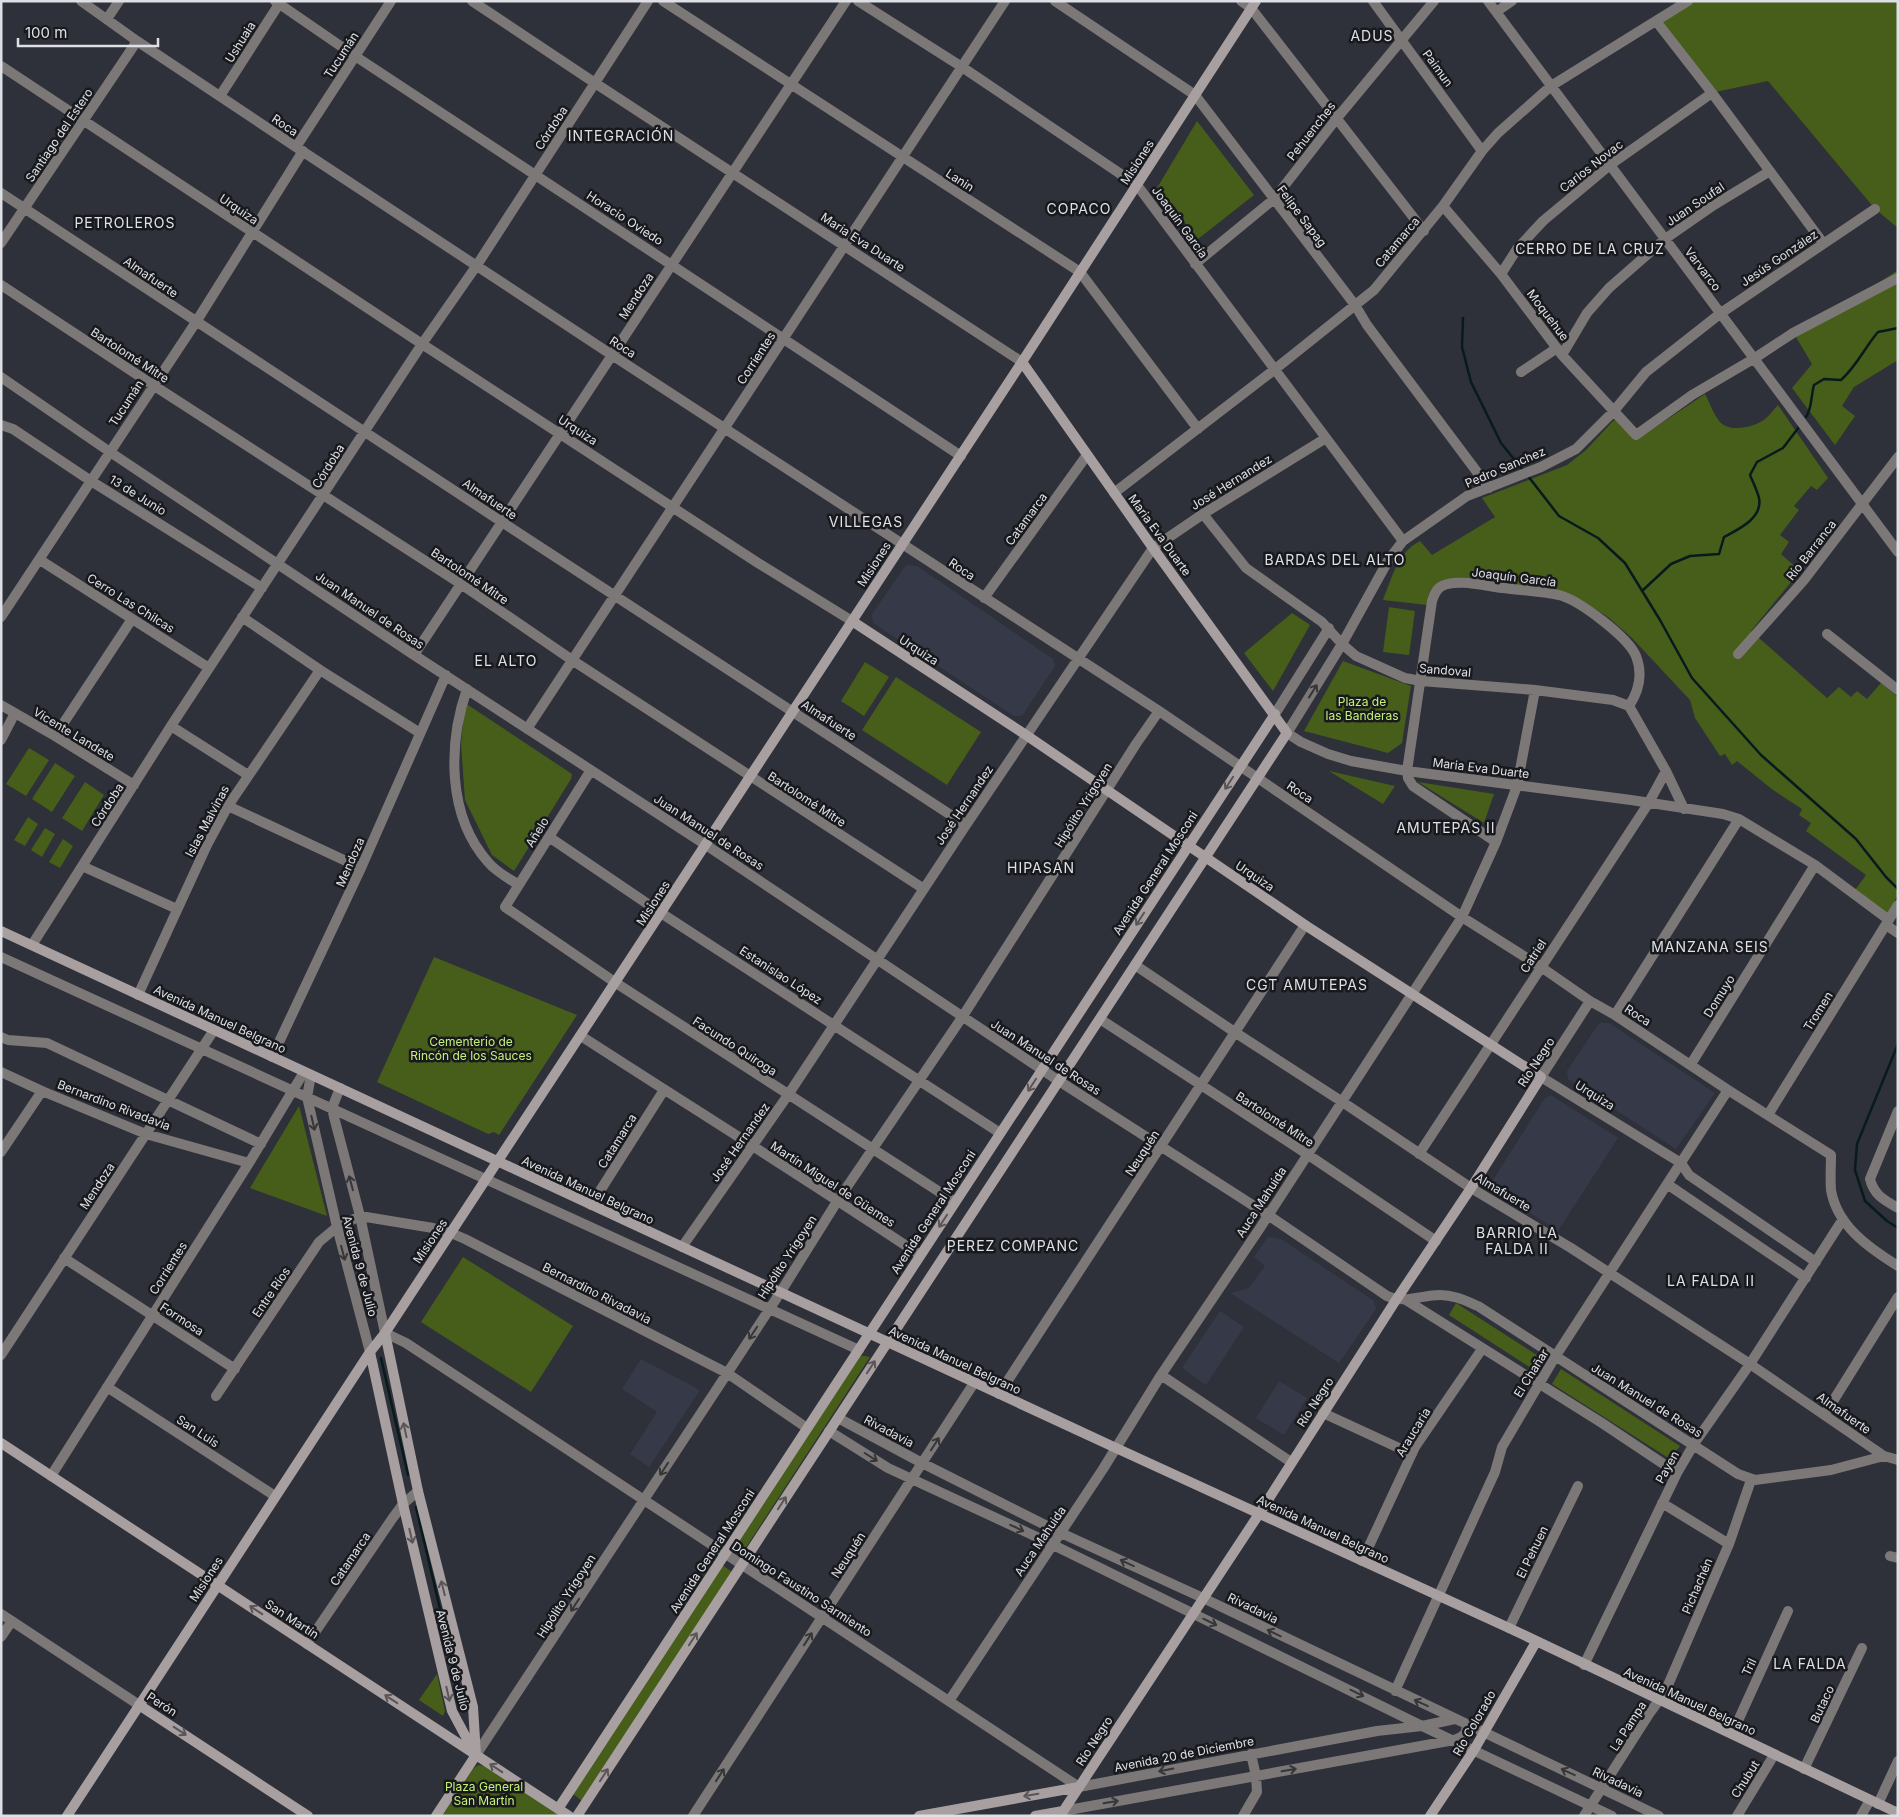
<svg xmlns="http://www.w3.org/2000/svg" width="1899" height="1817" font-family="Inter,sans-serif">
	<rect width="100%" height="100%" fill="#2e3139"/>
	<path fill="#363a48" d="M906 565 917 566 1053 659 1055 666 1022 716H1014L873 623 872 614Z
		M1599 1023H1609L1715 1093 1676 1149 1568 1079 1567 1071Z
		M1551 1095 1618 1138 1558 1231 1493 1189V1180L1545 1098Z
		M1268 1237 1281 1239 1374 1301 1376 1309 1339 1363 1230 1293 1249 1288 1265 1266 1254 1257Z
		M1220 1311 1244 1327 1206 1385 1182 1368Z
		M641 1359 700 1390 649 1467 630 1454 657 1412 622 1389Z
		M1279 1381 1307 1398 1284 1435 1256 1418Z"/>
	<path fill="#475d1a" d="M1694 1H1898V228L1875 209 1768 81 1715 92 1660 22Z
		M1197 121 1254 195 1198 239 1157 188Z
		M1898 270V360L1854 387 1842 406 1855 416 1835 445 1792 388 1812 364 1796 337Z
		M1705 394C1709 401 1714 416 1720 422 1730 433 1755 427 1765 419 1770 415 1774 409 1778 405L1828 478 1817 490 1811 486 1794 506 1799 510 1780 535 1789 542 1781 554 1800 571 1751 631 1827 698 1839 687 1851 697 1857 691 1867 699 1881 683 1898 697V893L1889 916 1855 890 1866 875 1806 831 1811 823 1799 815 1802 809 1773 790 1737 761 1732 765 1725 754 1720 756 1695 718 1690 700 1632 638 1608 617 1579 599 1454 579 1427 605 1383 600C1392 578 1397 553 1420 541L1432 555 1495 517 1482 498 1567 465 1586 450 1615 419 1638 439Z
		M1389 607 1415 611 1409 655 1383 652Z
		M1292 613 1310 625 1273 691 1244 653Z
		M1343 661 1411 686 1402 743 1388 753 1304 731Z
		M865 662 889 677 864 716 841 701Z
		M896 677 981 732 947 785 862 730Z
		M465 703 572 774 571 779 514 871 492 855 465 800 461 744Z
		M29 748 49 760 26 796 6 784Z
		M55 763 75 776 52 812 32 799Z
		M1329 771 1395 786 1383 804Z
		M85 782 104 795 82 831 62 818Z
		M1418 782 1494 794 1484 823Z
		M28 817 38 824 25 846 14 840Z
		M45 828 55 834 42 857 31 850Z
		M63 839 73 846 60 868 49 862Z
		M434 957 577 1015 499 1135 494 1132 488 1134 377 1082Z
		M299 1106 327 1216 250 1188Z
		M463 1257 573 1326 531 1392 421 1322Z
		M1456 1303 1540 1357 1531 1368 1449 1315Z
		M858 1355 870 1357 743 1552 733 1546Z
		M1561 1369 1680 1446 1670 1459 1552 1384Z
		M721 1564 732 1572 582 1801 573 1794Z
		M437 1674 445 1711 443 1716 419 1700Z
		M478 1765 484 1766 560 1816H442L473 1769Z"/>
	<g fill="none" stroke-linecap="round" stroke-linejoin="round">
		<path stroke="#071b1c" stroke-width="2.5" d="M1463 318 1462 347 1471 382 1501 443 1522 469
			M1806 417C1812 409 1811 395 1814 385L1824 379 1841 380C1856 367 1865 347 1878 332L1898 328
			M1528 476 1559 516 1598 538 1625 563 1660 620 1692 678 1761 755 1856 839 1886 877 1898 889
			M1642 591 1671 564 1690 556 1719 554 1724 537C1739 529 1763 518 1759 498 1757 490 1753 482 1750 475L1757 462 1783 448 1799 427
			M1898 1044 1857 1144 1855 1170 1865 1201 1887 1221 1898 1228
			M381 1358 408 1475
			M416 1507 463 1706"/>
		<path stroke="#7d7878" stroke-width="10" d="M81 1 137 41 296 147 612 355 1159 711 1462 917 1541 967 1590 1001 1615 1015 1728 1090 1831 1155C1831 1166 1830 1178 1831 1190 1837 1226 1869 1248 1898 1266
			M275 1 355 56 961 456
			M472 1 595 83 1022 362
			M663 1 1080 272 1198 429
			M858 1 962 67 1137 185 1403 541
			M1055 1 1195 95 1355 305 1367 325 1489 488
			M1241 1 1251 8 1424 231
			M1373 1 1482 151
			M1488 1 1898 552
			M1496 12 1512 1
			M107 19 119 1
			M1656 21 1712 93 1823 243
			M1 66 422 344 758 563 852 621
			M220 96 281 1
			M296 147 391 1
			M1 193 502 522 966 825
			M1443 206 1501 274 1562 355 1636 435 1692 395 1755 358 1793 333 1898 278
			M1875 209 1721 313 1646 372 1613 412 1576 449 1541 467 1467 496 1403 541 1389 559 1342 644 1287 733 1301 742 1328 754 1351 761 1407 771 1631 800 1723 814 1739 819 1815 865 1889 920
			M1 243 137 41
			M1195 264 1274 199 1337 118 1434 1
			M1501 274 1517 249 1543 221 1610 165 1712 93
			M1 285 153 385 461 584 572 660 924 889
			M1562 355 1587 313 1609 288 1665 239 1714 205 1770 171
			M1521 372 1557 348
			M1 377 110 452 414 655 706 845 1059 1081 1268 1215 1387 1296C1404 1304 1422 1295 1440 1295 1454 1295 1466 1301 1478 1306L1738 1474 1755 1480 1831 1470 1884 1456
			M1 425 13 429 91 481 262 588
			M1114 493 1274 370 1374 290 1443 206 1482 151 1498 133 1551 86 1688 1
			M1203 514 1246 568 1322 622 1342 644 1356 656 1405 678 1421 681 1535 690 1613 700 1629 706 1666 771 1684 809
			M40 560 209 668
			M984 598 1087 455
			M1 617 196 322 303 151
			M242 617 320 670 420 733
			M1827 634 1898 690
			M1738 654 1804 580 1898 457
			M414 655 846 1
			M467 689C448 744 447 816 488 862 496 872 508 878 519 885
			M1 705 55 736 134 785
			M1275 714 1329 628
			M171 726 248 775
			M527 729 1005 1
			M55 736 132 619
			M1 740 15 713
			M591 770 505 907 616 983 955 1202
			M228 806 361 868
			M549 837 661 913 1000 1133
			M1496 842 1413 786 1408 778 1407 771 1432 601C1434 595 1436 589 1442 586 1455 579 1481 585 1495 587 1516 590 1538 591 1559 595 1579 600 1628 637 1636 656 1643 674 1639 691 1629 706
			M82 866 177 909
			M1886 925 1898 933
			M32 945 171 726 422 344 477 265 648 1
			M1 957 859 1350
			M1135 965 1236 1033 1341 1101 1471 1188 1571 1248 1750 1364 1884 1456 1898 1460
			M138 995 207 845 228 806 320 670
			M1590 1001 1541 1077 1681 1163 1689 1175 1816 1262
			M1615 1015 1739 819
			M1100 1019 1307 1154 1436 1241
			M581 1036C694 1109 808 1180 920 1255
			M1 1037 8 1040 47 1043 261 1144
			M272 1057 361 868 446 675
			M1691 1064 1815 865
			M1 1072 42 1091 146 1134 249 1163
			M311 1075 307 1097 337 1227 370 1352
			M340 1088 332 1108 334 1117 360 1216 385 1333 406 1343 1079 1787 1377 1731 1422 1726 1455 1719
			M1898 1111 1870 1179C1874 1195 1884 1200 1898 1208
			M1768 1115 1898 905
			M1 1152 42 1091
			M1419 1154 1648 804 1666 771
			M1667 1184 1806 1278
			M591 1205 664 1090
			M682 1247 788 1095 966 825 1153 548 1203 514 1326 438
			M64 1258 235 1369
			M1406 1300 1602 1423 1677 1473
			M1 1355 214 1030
			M1161 1375 1291 1462
			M107 1387 275 1496
			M999 1394 1305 925
			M216 1396 319 1242 337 1227 360 1216 433 1228 451 1233 465 1239 727 1373 807 1428
			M1323 1413 1412 1454
			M1825 1414 1898 1297
			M838 1418 922 1463 1061 1533 1203 1598 1659 1816
			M829 1431 888 1468 1039 1538 1422 1726 1612 1816
			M51 1476 249 1163 304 1072
			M1662 1503 1729 1544
			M1890 1556 1898 1558
			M1362 1561 1415 1447 1482 1349
			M1 1614 139 1705
			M1509 1628 1578 1486
			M1 1637 12 1621
			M307 1644 392 1519 403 1504 418 1491
			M1584 1665 1677 1473 1694 1444 1750 1364 1843 1219
			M1395 1691 1495 1472 1502 1447 1555 1357 1728 1090
			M949 1701 1103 1469 1161 1375 1260 1228 1462 917 1496 842 1517 786 1535 690
			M1732 1734 1788 1611
			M476 1755 780 1293 838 1200 963 1016 1136 744 1159 711
			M1804 1769 1862 1648
			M1878 1804 1898 1761
			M1063 1811 1454 1740C1462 1737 1468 1734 1466 1724
			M693 1816 974 1383
			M1243 1816 1257 1792 1256 1776 1251 1754
			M1584 1816 1649 1714 1665 1692 1729 1544 1751 1480
			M1737 1816 1774 1755
			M1861 1816 1870 1800"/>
		<path stroke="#a89fa0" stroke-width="10" d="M852 621 1026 735 1305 925 1541 1077 1471 1188 1396 1300 1259 1514 1060 1816
			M1 931 1116 1448 1509 1628 1898 1813
			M385 1333 418 1491 473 1707 476 1755
			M370 1352 403 1504 452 1711 474 1752
			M1 1443 569 1816
			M139 1705 308 1816
			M558 1809 1275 714
			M67 1816 370 1352 385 1333 1022 362 1256 1
			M436 1816 476 1755
			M577 1816 1287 733 1153 548 1022 362
			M919 1816 1079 1787
			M1035 1816 1063 1811
			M1430 1816 1474 1750 1536 1642"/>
	</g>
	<defs><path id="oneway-shaft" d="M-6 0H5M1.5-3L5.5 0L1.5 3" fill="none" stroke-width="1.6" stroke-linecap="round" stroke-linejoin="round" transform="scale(1.25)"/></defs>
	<g stroke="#363638">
		<use href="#oneway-shaft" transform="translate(1313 691) rotate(-58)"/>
		<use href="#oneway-shaft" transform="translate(313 1123) rotate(77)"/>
		<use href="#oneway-shaft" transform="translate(351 1183) rotate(-105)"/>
		<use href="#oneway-shaft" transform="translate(343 1253) rotate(75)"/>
		<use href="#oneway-shaft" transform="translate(753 1333) rotate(123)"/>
		<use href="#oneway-shaft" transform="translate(935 1444) rotate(-57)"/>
		<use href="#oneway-shaft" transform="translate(871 1457) rotate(32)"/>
		<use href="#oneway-shaft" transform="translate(664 1469) rotate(123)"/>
		<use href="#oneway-shaft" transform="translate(1017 1528) rotate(25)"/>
		<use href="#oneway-shaft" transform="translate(1127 1563) rotate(-155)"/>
		<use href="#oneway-shaft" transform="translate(575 1605) rotate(123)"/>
		<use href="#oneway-shaft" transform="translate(1210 1622) rotate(26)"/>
		<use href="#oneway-shaft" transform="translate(1274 1633) rotate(-154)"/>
		<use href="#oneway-shaft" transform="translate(808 1639) rotate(-57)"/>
		<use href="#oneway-shaft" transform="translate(1357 1693) rotate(26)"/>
		<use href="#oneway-shaft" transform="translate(1421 1703) rotate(-155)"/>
		<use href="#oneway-shaft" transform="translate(1166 1770) rotate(169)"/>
		<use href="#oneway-shaft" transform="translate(1289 1770) rotate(-10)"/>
		<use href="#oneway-shaft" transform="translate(1568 1772) rotate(-155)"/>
		<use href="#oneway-shaft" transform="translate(720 1775) rotate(-57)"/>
		<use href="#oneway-shaft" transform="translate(1111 1802) rotate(-10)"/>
	</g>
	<g stroke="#595558">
		<use href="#oneway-shaft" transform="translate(1229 783) rotate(123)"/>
		<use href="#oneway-shaft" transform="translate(1140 919) rotate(123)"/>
		<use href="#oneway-shaft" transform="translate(1032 1085) rotate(123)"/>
		<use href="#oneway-shaft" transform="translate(943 1221) rotate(123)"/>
		<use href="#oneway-shaft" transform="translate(871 1367) rotate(-57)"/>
		<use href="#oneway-shaft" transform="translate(405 1430) rotate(-102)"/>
		<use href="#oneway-shaft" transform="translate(782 1503) rotate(-57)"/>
		<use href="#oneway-shaft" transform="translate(411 1536) rotate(77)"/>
		<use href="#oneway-shaft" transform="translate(443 1588) rotate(-104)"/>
		<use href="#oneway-shaft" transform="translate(256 1610) rotate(-147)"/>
		<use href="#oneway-shaft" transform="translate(693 1639) rotate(-57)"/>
		<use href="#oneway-shaft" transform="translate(448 1694) rotate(77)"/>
		<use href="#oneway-shaft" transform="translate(391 1699) rotate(-147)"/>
		<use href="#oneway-shaft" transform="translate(180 1731) rotate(33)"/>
		<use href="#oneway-shaft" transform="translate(496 1768) rotate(-147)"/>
		<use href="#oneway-shaft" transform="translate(604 1775) rotate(-57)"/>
		<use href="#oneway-shaft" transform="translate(1031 1795) rotate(170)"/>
	</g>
	<g text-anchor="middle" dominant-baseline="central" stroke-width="5" stroke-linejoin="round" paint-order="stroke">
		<g font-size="12" fill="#dee0e5" stroke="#18191d">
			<text transform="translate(240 42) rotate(-58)">Ushuaia</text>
			<text transform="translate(341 55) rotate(-57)">Tucumán</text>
			<text transform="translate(1438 68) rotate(54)">Paimun</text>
			<text transform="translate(285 125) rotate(34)">Roca</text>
			<text transform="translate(551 128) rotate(-57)">Córdoba</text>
			<text transform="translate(1311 131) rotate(-52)">Pehuenches</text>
			<text transform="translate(59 135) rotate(-56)">Santiago del Estero</text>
			<text transform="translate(1137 162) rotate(-57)">Misiones</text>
			<text transform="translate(1591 166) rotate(-38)">Carlos Novac</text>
			<text transform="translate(960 180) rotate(33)">Lanin</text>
			<text transform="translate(1695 204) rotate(-34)">Juan Soufal</text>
			<text transform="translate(239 209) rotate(34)">Urquiza</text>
			<text transform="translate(1302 216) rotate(53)">Felipe Sapag</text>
			<text transform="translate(625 218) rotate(33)">Horacio Oviedo</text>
			<text transform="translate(1180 222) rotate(54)">Joaquín García</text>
			<text transform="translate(863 242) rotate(33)">Maria Eva Duarte</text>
			<text transform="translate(1397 242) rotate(-50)">Catamarca</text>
			<text transform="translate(1779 258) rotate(-34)">Jesús González</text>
			<text transform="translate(1703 269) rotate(53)">Varvarco</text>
			<text transform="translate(151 277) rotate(34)">Almafuerte</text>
			<text transform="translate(636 296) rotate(-57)">Mendoza</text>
			<text transform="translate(1548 315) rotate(53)">Moquehue</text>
			<text transform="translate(623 347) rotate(33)">Roca</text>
			<text transform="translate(130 355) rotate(33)">Bartolomé Mitre</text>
			<text transform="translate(756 358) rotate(-57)">Corrientes</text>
			<text transform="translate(126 403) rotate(-57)">Tucumán</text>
			<text transform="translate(578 430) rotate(33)">Urquiza</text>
			<text transform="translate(328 466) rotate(-58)">Córdoba</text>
			<text transform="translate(1505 467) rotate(-23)">Pedro Sanchez</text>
			<text transform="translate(1231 482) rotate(-32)">José Hernandez</text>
			<text transform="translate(138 495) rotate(32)">13 de Junio</text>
			<text transform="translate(490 499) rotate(34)">Almafuerte</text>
			<text transform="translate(1026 519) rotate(-54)">Catamarca</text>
			<text transform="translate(1160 535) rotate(54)">Maria Eva Duarte</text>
			<text transform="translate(1811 550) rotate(-52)">Rio Barranca</text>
			<text transform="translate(874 564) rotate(-57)">Misiones</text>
			<text transform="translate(962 569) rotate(34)">Roca</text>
			<text transform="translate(470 576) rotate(34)">Bartolomé Mitre</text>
			<text transform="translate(1514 577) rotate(7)">Joaquín García</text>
			<text transform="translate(131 603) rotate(32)">Cerro Las Chilcas</text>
			<text transform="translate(370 610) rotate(34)">Juan Manuel de Rosas</text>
			<text transform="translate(919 650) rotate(33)">Urquiza</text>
			<text transform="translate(1445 670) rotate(5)">Sandoval</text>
			<text transform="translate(829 720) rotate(33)">Almafuerte</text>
			<text transform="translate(74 734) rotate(31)">Vicente Landete</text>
			<text transform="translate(1481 768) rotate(7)">Maria Eva Duarte</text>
			<text transform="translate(1300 792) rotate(34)">Roca</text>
			<text transform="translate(807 799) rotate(33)">Bartolomé Mitre</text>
			<text transform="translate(107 805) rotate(-57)">Córdoba</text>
			<text transform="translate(964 805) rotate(-56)">José Hernandez</text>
			<text transform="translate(1083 805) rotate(-58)">Hipólito Yrigoyen</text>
			<text transform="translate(207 821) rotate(-62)">Islas Malvinas</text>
			<text transform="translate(537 832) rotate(-58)">Añelo</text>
			<text transform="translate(709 832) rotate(33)">Juan Manuel de Rosas</text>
			<text transform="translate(350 862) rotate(-66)">Mendoza</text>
			<text transform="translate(1155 873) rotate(-57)">Avenida General Mosconi</text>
			<text transform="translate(1255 876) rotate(34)">Urquiza</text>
			<text transform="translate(653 903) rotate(-57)">Misiones</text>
			<text transform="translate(1533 956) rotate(-57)">Catriel</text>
			<text transform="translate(781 975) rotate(33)">Estanislao López</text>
			<text transform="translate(1719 996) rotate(-58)">Domuyo</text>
			<text transform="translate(1818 1011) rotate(-58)">Tromen</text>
			<text transform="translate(1638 1015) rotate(33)">Roca</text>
			<text transform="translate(220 1019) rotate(25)">Avenida Manuel Belgrano</text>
			<text transform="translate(735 1046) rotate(33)">Facundo Quiroga</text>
			<text transform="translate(1046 1057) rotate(33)">Juan Manuel de Rosas</text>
			<text transform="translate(1536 1062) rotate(-57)">Río Negro</text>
			<text transform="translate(1595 1095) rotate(32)">Urquiza</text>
			<text transform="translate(114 1105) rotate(21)">Bernardino Rivadavia</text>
			<text transform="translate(1275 1119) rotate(33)">Bartolomé Mitre</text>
			<text transform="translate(617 1141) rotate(-58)">Catamarca</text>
			<text transform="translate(740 1142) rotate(-55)">José Hernandez</text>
			<text transform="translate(1142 1153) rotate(-57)">Neuquén</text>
			<text transform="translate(833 1184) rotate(33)">Martín Miguel de Güemes</text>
			<text transform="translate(97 1186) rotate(-57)">Mendoza</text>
			<text transform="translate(588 1190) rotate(25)">Avenida Manuel Belgrano</text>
			<text transform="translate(1503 1192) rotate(31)">Almafuerte</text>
			<text transform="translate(1261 1202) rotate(-57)">Auca Mahuida</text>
			<text transform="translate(933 1212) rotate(-57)">Avenida General Mosconi</text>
			<text transform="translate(430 1241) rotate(-56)">Misiones</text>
			<text transform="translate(787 1257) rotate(-57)">Hipólito Yrigoyen</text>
			<text transform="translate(360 1266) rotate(75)">Avenida 9 de Julio</text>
			<text transform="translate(168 1268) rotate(-58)">Corrientes</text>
			<text transform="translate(271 1292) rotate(-56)">Entre Ríos</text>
			<text transform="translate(597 1293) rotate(27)">Bernardino Rivadavia</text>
			<text transform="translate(182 1319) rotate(33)">Formosa</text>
			<text transform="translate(955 1360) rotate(25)">Avenida Manuel Belgrano</text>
			<text transform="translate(1531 1373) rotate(-58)">El Chañar</text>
			<text transform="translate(1647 1400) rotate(32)">Juan Manuel de Rosas</text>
			<text transform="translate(1315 1402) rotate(-57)">Río Negro</text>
			<text transform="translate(1844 1413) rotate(35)">Almafuerte</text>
			<text transform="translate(198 1431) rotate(33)">San Luis</text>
			<text transform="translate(889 1431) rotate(28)">Rivadavia</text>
			<text transform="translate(1413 1432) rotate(-59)">Araucaria</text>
			<text transform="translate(1667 1467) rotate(-61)">Payen</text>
			<text transform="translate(1323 1529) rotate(25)">Avenida Manuel Belgrano</text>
			<text transform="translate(1040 1541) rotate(-56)">Auca Mahuida</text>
			<text transform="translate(712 1551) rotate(-57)">Avenida General Mosconi</text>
			<text transform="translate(1532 1552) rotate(-64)">El Pehuen</text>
			<text transform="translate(848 1555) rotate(-57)">Neuquén</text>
			<text transform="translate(350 1559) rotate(-56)">Catamarca</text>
			<text transform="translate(206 1579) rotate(-57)">Misiones</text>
			<text transform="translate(1697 1586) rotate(-67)">Pichachén</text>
			<text transform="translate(802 1589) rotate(33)">Domingo Faustino Sarmiento</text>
			<text transform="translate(566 1596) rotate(-57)">Hipólito Yrigoyen</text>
			<text transform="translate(1253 1608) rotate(26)">Rivadavia</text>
			<text transform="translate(292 1619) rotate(33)">San Martín</text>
			<text transform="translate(453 1660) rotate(76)">Avenida 9 de Julio</text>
			<text transform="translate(1749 1667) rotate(-65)">Tril</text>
			<text transform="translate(1690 1701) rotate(25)">Avenida Manuel Belgrano</text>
			<text transform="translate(162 1704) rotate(33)">Perón</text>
			<text transform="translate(1822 1704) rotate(-65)">Butaco</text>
			<text transform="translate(1474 1723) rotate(-60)">Río Colorado</text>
			<text transform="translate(1628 1726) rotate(-57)">La Pampa</text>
			<text transform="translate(1094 1741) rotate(-57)">Río Negro</text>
			<text transform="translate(1184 1754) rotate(-11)">Avenida 20 de Diciembre</text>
			<text transform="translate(1745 1779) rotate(-58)">Chubut</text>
			<text transform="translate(1618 1782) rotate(25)">Rivadavia</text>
		</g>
		<g font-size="12" fill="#c6f176" stroke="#18191d">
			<text x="1362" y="701">Plaza de<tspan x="1362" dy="14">las Banderas</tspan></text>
			<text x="471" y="1041">Cementerio de<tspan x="471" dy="14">Rincón de los Sauces</tspan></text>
			<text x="484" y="1786">Plaza General<tspan x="484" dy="14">San Martín</tspan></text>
		</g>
		<g font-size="14" letter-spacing="1" fill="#dee0e5" stroke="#18191d">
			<text x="1372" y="35">ADUS</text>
			<text x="621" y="135">INTEGRACIÓN</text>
			<text x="1079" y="208">COPACO</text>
			<text x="125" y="222">PETROLEROS</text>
			<text x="1590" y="248">CERRO DE LA CRUZ</text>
			<text x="866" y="521">VILLEGAS</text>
			<text x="1335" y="559">BARDAS DEL ALTO</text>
			<text x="506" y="660">EL ALTO</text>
			<text x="1446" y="827">AMUTEPAS II</text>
			<text x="1041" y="867">HIPASAN</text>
			<text x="1710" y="946">MANZANA SEIS</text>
			<text x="1307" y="984">CGT AMUTEPAS</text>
			<text x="1517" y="1232">BARRIO LA<tspan x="1517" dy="16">FALDA II</tspan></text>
			<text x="1013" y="1245">PEREZ COMPANC</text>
			<text x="1711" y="1280">LA FALDA II</text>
			<text x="1810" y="1663">LA FALDA</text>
		</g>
	</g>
	<rect width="1899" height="1817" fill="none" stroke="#dee0e5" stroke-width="5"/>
	<path d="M18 38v8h140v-8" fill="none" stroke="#dee0e5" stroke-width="2.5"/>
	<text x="25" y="38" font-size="15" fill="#dee0e5" stroke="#18191d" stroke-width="4" paint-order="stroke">100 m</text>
</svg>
